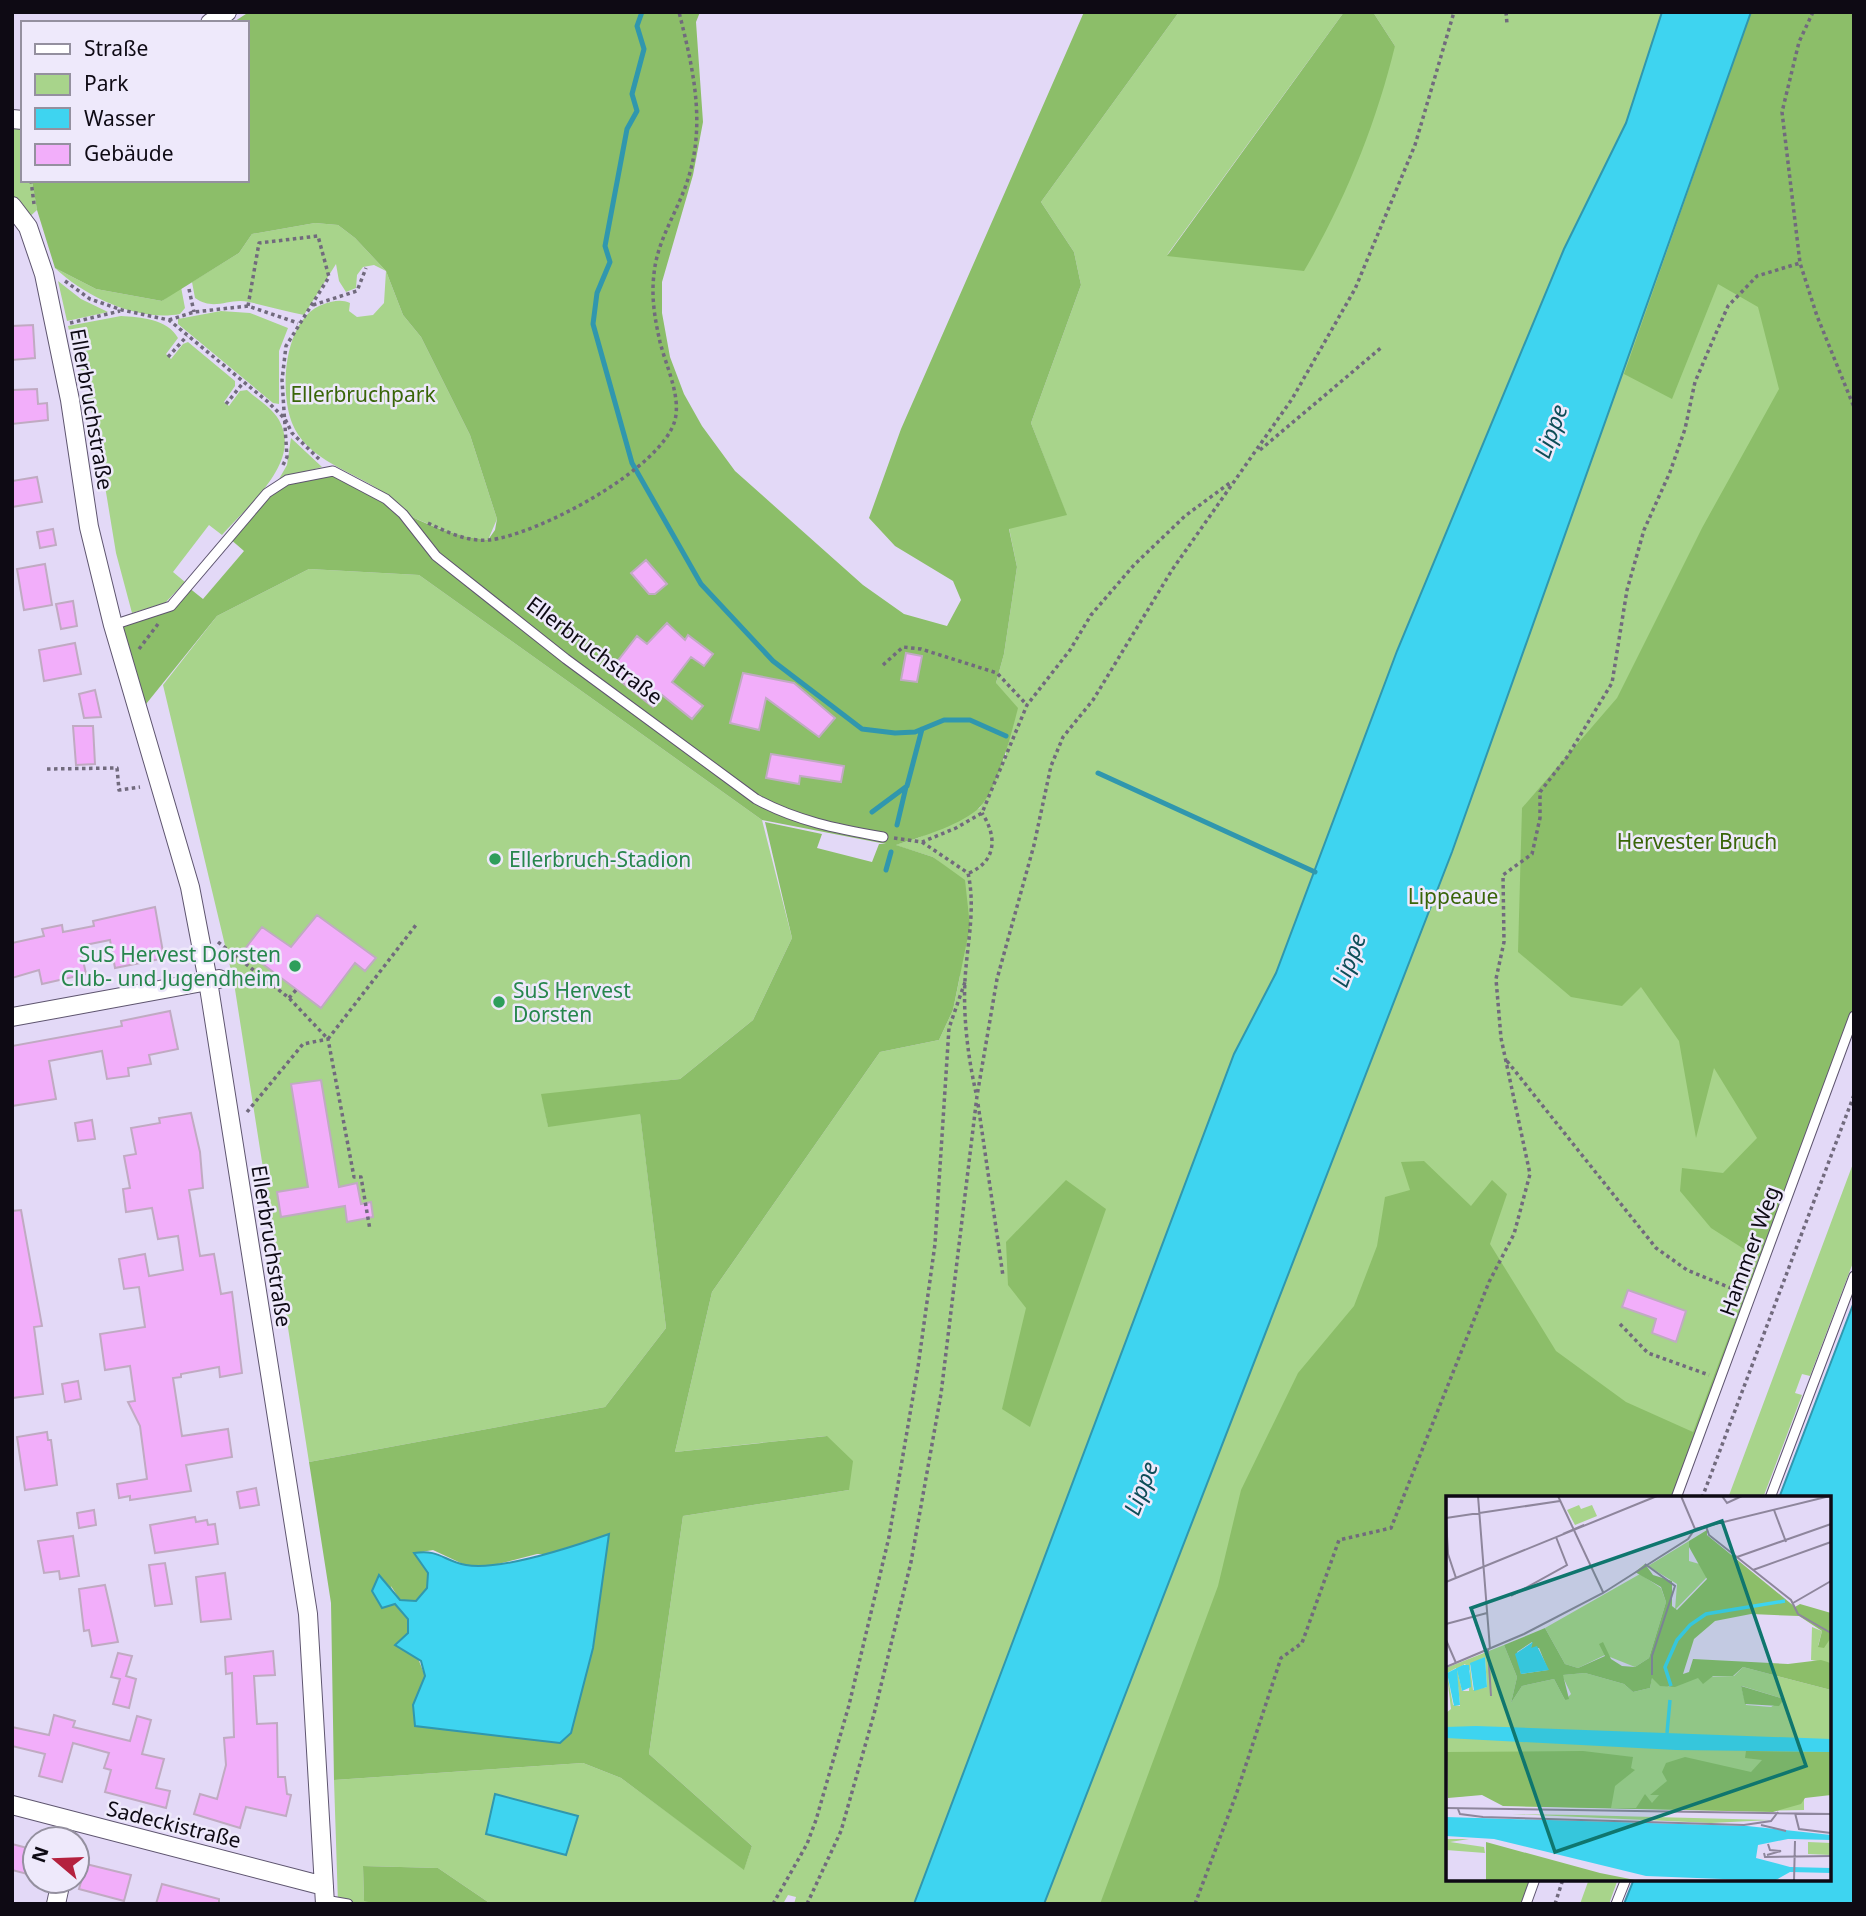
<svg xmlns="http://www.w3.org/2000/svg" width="1866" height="1916" font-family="'Noto Sans',sans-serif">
	<rect width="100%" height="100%" fill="#e3d9f7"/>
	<path fill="#a8d48b" d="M1179 12H1344L1167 255 1395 46 1373 12H1854V1023L1735 1320 1674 1498H1448V1879L1522 1904H794L796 1897 788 1895 783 1904H491L438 1868 363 1866 364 1900 378 1904H338L334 1780 583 1763 621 1778 744 1869 752 1846 649 1754 683 1516 849 1490 826 1436 675 1452 712 1292 880 1052 939 1040 953 1010 960 976 948 869 933 857 895 845 918 838 980 808 1006 755 996 683 1004 654 1017 567 1009 528 1066 514 1031 423 1081 285 1074 252 1041 202Z
		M12 120 23 128V180H32L37 210 26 220 12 202Z
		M315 223 338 225 355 238 386 271 403 315 421 337 470 435 497 519 488 540C461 538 437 528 412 517 402 513 394 499 384 493 354 471 307 461 292 423 279 390 284 317 324 304 332 301 342 299 350 303L349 311 357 317 373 315 384 303 386 271 374 265 363 267 357 275 356 288 346 292 339 281 336 264 304 315C285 311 267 306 249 302 229 297 215 312 195 298L192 282 239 253 252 234Z
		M55 268 96 289 162 301 181 287 185 308 180 314C138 322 84 296 55 268Z
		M58 281 81 299 108 312 67 321Z
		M221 311 250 313 288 328 279 351V404L273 403 178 324V319Z
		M121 316C140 317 168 319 178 338L166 354 171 359 183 344 188 342 235 381V386L224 402 229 406 240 391 247 390C257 399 272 408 279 420 303 463 247 506 222 535L209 525 173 572 185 582 165 603 132 613 116 553 94 419 85 394 90 392 85 372 78 368 68 326Z
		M291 438 322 467 279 479 287 465Z
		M309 569 419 575 762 820 792 938 753 1020 680 1079 542 1095 548 1126 640 1113 666 1328 605 1407 309 1462 234 983 163 685 217 616Z
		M1854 1161V1260L1810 1376 1802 1374 1795 1393 1802 1395 1763 1498H1728Z
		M1589 1879H1618L1609 1904H1580Z"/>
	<path fill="#8cbe69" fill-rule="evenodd" d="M249 12H700L696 22 703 122 693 175 662 282V313L670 357 684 394 702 426 735 471 863 585 904 614 947 626 961 600 953 581 895 546 869 518 901 429 1084 12H1179L1041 202 1074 252 1081 285 1031 423 1067 515 1009 529 1017 567 1004 654 996 683 1018 708C1012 732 996 794 977 810 955 827 923 836 896 845L933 857 965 880 970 926 953 1010 939 1040 880 1052 712 1292 675 1452 827 1436 853 1461 849 1490 683 1516 649 1754 752 1846 744 1870 621 1778 583 1763 334 1780 331 1603 309 1462 605 1407 666 1328 640 1114 548 1127 541 1094 680 1079 753 1020 792 938 765 822 822 834 817 848 872 862 879 844H886L762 820 419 575 309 569 217 616 138 714 113 625 171 606 188 587 203 599 244 551 229 538 248 512 287 480 333 471C382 500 431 535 488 540L495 530 497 519 470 435 421 337 403 315 386 271 355 238 338 225 315 223 252 234 239 253 162 301 96 289 55 268 37 210 32 180H247V23H232ZM609 1534 593 1648 414 1704 425 1676 408 1633V1619L395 1604 391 1586 400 1600 416 1601 427 1588 428 1573 415 1553 433 1550 465 1565H494L537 1554H554Z
		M1344 12H1373L1395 46C1376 124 1345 201 1304 271L1167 256Z
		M1751 12H1854V1005L1673 1498H1448V1879H1532L1523 1904H1100L1218 1586 1241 1490 1298 1373 1354 1306 1377 1246 1385 1197 1410 1190 1401 1162 1424 1161 1471 1206 1492 1180 1507 1194 1490 1244 1556 1351 1626 1402 1693 1432 1758 1258 1711 1228 1680 1191 1682 1168 1723 1173 1757 1138 1714 1068 1696 1138 1679 1041 1641 987 1622 1006 1571 997 1518 952 1522 808 1617 698 1702 528 1779 389 1758 307 1718 284 1672 399 1624 374Z
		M1066 1180 1106 1209 1030 1427 1002 1409 1026 1308 1008 1285 1006 1242Z
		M363 1866 438 1868 491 1904H378L364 1901Z"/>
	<path fill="#3ed4f0" stroke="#3097ae" stroke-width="2" d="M1662 12H1751L1452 852 1044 1904H914L1234 1054 1276 973 1397 651 1564 249 1626 123Z
		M1854 1302V1904H1624L1634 1879H1829V1498H1779Z
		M609 1534 593 1648 571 1733 560 1743 415 1726 413 1705 425 1676 421 1661 395 1645 408 1633V1619L395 1604 382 1608 372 1591 379 1575 400 1600 416 1601 427 1588 428 1573 414 1553C440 1549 443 1561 466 1565 500 1571 575 1546 609 1534Z
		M495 1794 578 1816 566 1855 486 1834Z"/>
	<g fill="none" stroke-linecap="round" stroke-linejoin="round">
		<path stroke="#3097ae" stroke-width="5" d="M642 12 637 26 644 49 632 94 637 111 627 129 605 246 610 262 597 293 593 324 632 463 701 584 773 661 862 729 895 733 915 732 944 720H970L1006 736
			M1098 773 1315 872
			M872 812 907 786 922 729
			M897 825 906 787
			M886 870 891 852"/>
	</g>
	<path fill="#f2aefa" stroke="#c0aac2" stroke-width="2" d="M33 325 35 358 12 360V326Z
		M37 389 38 404 47 403 48 420 12 424V390Z
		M37 477 42 502 12 507V481Z
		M53 529 56 545 40 548 37 532Z
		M646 560 667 584 655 594H649L631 573Z
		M45 564 52 605 24 610 17 569Z
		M73 601 77 626 61 629 56 604Z
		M667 623 685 640 688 635 713 654 704 666 691 657 672 682 703 706 692 719 662 695 653 707 609 672 637 636 647 644Z
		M75 643 81 674 44 681 39 650Z
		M906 653 922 656 917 682 901 680Z
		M743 673 794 683 835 718 819 737 766 698 759 730 730 723Z
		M95 690 101 717 84 718 79 694Z
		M73 726H93L95 764 76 765Z
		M771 754 844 766 841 782 800 776 799 784 766 778Z
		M155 907 163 952 158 953 160 959 115 968 110 940 80 946 86 974 42 984 39 970 12 978V943L44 936 42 929 62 925 63 932 94 926 93 921Z
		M317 915 376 958 365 971 355 963 321 1008 244 950 262 927 291 947Z
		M170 1011 178 1049 149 1055 151 1064 128 1068 129 1076 107 1079 102 1051 49 1061 56 1099 12 1106V1046L122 1026 121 1021Z
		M321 1080 339 1187 357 1183 361 1204 371 1202 373 1217 347 1222 345 1206 281 1217 277 1192 308 1187 291 1084Z
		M191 1113 200 1152 203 1188 189 1190 200 1256 214 1254 221 1294 232 1292 242 1373 220 1377 219 1367 181 1374V1377L173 1378 182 1436 228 1429 232 1457 186 1465 191 1491 130 1500V1496L119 1498 117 1484 147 1479 140 1426 128 1402 135 1401 130 1366 105 1370 100 1334 145 1327 139 1287 124 1289 119 1259 145 1254 149 1276 183 1270 178 1236 158 1239 152 1208 126 1212 123 1189 130 1188 124 1156 136 1154 131 1128 160 1123 159 1118Z
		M92 1120 95 1139 78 1141 75 1123Z
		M21 1210 42 1326 34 1327 43 1394 12 1398V1211Z
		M1628 1290 1686 1311 1676 1342 1652 1333 1656 1319 1622 1307Z
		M78 1381 81 1399 65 1402 62 1384Z
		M47 1432 48 1440H51L57 1485 25 1490 17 1437Z
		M256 1488 259 1505 240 1508 237 1492Z
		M94 1510 96 1525 79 1528 77 1513Z
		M195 1517 196 1522 207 1520 208 1525 215 1524 218 1544 155 1553 150 1525Z
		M73 1536 79 1576 60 1579 59 1571 44 1573 38 1541Z
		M165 1563 172 1604 155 1606 149 1565Z
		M225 1573 231 1619 201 1622 196 1577Z
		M105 1585 118 1642 92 1646 89 1630 84 1631 79 1589Z
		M273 1651 275 1675 254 1676 257 1724 277 1723 278 1777H285L287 1794 291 1795 286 1816 246 1807 240 1828 194 1814 200 1794 217 1799 226 1765 224 1738 234 1737 232 1673 226 1674 225 1657Z
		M118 1653 132 1656 126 1676 136 1679 129 1708 113 1704 120 1679 111 1677Z
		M54 1715 75 1721 73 1727 130 1741 137 1716 151 1720 142 1754 164 1759 156 1788 170 1791 166 1808 105 1792 111 1770 104 1768 109 1753 73 1743 62 1782 39 1776 45 1754 12 1746V1727L49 1735Z
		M12 1844 35 1850V1876L12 1870Z
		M86 1864 131 1875 124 1901 79 1889Z
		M162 1884 219 1899V1904H156Z"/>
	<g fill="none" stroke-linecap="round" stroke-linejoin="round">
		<g stroke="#5e556f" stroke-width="11">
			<path id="service" d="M113 625 171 606 267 493 287 480 333 471 386 499 403 514 436 556 566 659 756 799C796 821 838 829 883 837
				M1676 1498 1854 1016
				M1770 1498 1854 1276
				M325 1900 348 1904
				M1526 1904 1535 1879
				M1616 1904 1626 1879"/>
		</g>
		<g stroke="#5e556f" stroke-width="20">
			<path id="minor" d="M210 23 227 12
				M12 119 23 120
				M12 206 28 227 44 274 70 400 89 527 113 625 190 887 208 981 308 1614 325 1904
				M12 1017 219 979
				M12 1805 324 1886
				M56 1904 61 1881"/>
		</g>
		<path stroke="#716a7d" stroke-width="3.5" stroke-dasharray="3.5 3.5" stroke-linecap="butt" d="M1506 12 1507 24
			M1813 12 1799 42 1782 112 1800 263 1817 316 1854 407
			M31 180 34 204
			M65 281 90 299 122 310 169 320 268 402 285 419 292 433 321 461
			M189 289 194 312
			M313 305 357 291 366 268
			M248 306 259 243 318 236 329 277 286 346 282 380 287 457 282 467
			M169 320 194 312 248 306 298 323
			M70 323 120 311
			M168 357 187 336
			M226 404 243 383
			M1260 450 1382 347
			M428 523C447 532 467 542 489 540 537 535 662 469 675 420 681 396 666 366 660 342 655 320 651 297 654 274 657 240 678 211 688 179 706 123 693 68 679 12
			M139 649 158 624
			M883 665 903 647 921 649 997 673 1027 705
			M47 769 117 768 119 790 140 787
			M894 838 922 842 956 828 982 813 1027 705 1070 650 1091 615 1134 565 1185 516 1231 482
			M922 842 968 873C976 909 967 944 965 980 963 1017 968 1057 976 1093
			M969 873C997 861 997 836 982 813
			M218 942 289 998 328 1039 416 925
			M289 998 296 990
			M1507 1061 1656 1248 1687 1270 1738 1291
			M978 1104 1003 1276
			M247 1112 303 1044 328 1039 354 1177H361L370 1230
			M1620 1324 1648 1353 1709 1375
			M1702 1498 1854 1095
			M773 1904 807 1844 816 1820 849 1705 889 1537 918 1367 935 1244 949 1028 965 982
			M807 1904 841 1831 874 1714 911 1562 941 1394 977 1096 997 979 1034 845 1051 766 1063 737 1093 700 1172 570 1292 399 1355 289 1415 145 1454 12
			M1195 1904 1236 1795 1281 1658 1302 1643 1339 1540 1391 1528 1489 1282 1514 1234 1530 1174 1501 1038 1496 979 1504 942 1503 875 1532 854 1540 818V792L1567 757 1612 683 1627 590 1644 530 1670 472 1685 429 1695 382 1713 340 1728 306 1757 276 1800 263
			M1555 1904 1563 1879"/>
		<use href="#service" stroke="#fff" stroke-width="9"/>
		<use href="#minor" stroke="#fff" stroke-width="18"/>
	</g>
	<g fill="#2e9e5b" stroke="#eee9fb" stroke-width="2.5">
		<circle cx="495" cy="859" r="7"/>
		<circle cx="295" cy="966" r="7"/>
		<circle cx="499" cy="1002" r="7"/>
	</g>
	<g text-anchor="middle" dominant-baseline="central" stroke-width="5" stroke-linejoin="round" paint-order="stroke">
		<g font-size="21" fill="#396509" stroke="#eee9fb">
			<text x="363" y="394">Ellerbruchpark</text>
			<text x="1697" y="841">Hervester Bruch</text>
			<text x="1453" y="896">Lippeaue</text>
		</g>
		<g font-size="21" fill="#0e0a14" stroke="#eee9fb">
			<text transform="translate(92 409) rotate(80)">Ellerbruchstraße</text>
			<text transform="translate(595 650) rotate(37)">Ellerbruchstraße</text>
			<text transform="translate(272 1246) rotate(81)">Ellerbruchstraße</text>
			<text transform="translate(1749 1251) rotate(-70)">Hammer Weg</text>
			<text transform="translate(174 1824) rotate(14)">Sadeckistraße</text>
		</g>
		<g font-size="21" fill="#27864d" stroke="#eee9fb" text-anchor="start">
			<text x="509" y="859">Ellerbruch-Stadion</text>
			<text x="281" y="954" text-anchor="end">SuS Hervest Dorsten<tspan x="281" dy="24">Club- und Jugendheim</tspan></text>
			<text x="513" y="990">SuS Hervest<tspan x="513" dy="24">Dorsten</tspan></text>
		</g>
		<g font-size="23" font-style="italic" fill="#0d4d58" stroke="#eee9fb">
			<text transform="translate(1550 431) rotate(-70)">Lippe</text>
			<text transform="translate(1348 960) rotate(-69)">Lippe</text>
			<text transform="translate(1140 1488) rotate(-69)">Lippe</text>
		</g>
	</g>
	<g transform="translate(1446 1496)">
		<rect width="385" height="385" fill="#e3d9f7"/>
		<path d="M133 9 135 13 146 9 151 20 129 29 121 14ZM243 45V65L257 69 262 80 229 114 231 88 202 70ZM194 78 215 92 220 106 203 162 189 171 159 159 132 172 119 168 99 132ZM366 131 376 135 372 150 385 138V167L365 164ZM58 149 71 181 65 207 76 190 108 183 119 204 125 198 116 179 139 177 178 188 187 196 204 192 206 181 223 191 252 181 288 180 297 171 385 194V297L358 299V314L299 315 72 310 37 298 10 301 0 256V217L5 213 0 172ZM39 161 41 191 27 194 24 169ZM19 168 24 175 23 195H16L11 173ZM10 172 14 208V210L7 209 1 177ZM295 190H296L338 203 325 211 300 209ZM66 318 131 319 325 324 265 327ZM0 343H23L4 346 38 351 39 357 0 354ZM362 346 385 347V359L362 358Z" fill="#a8d48b" fill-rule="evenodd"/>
		<path d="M261 34V39L349 111 354 108 385 117 384 143 378 152 372 151 376 135 353 120 305 118 269 125 248 143 237 178 243 176 247 163 342 168 375 164 385 167V194L297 171 287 180H267L257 188 252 182 229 191 214 190 206 182 204 192 187 196 178 188 139 177 117 179 123 203 119 204 108 183 76 190 65 207 71 181 58 149 99 132 119 168 132 172 159 160 153 148 157 146 165 163 176 170 189 171 203 162 220 106 215 91 189 76 199 68 207 79 226 85V110L231 114 261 83 243 51V45ZM86 146 85 152H93L102 174 75 178 71 156ZM295 190 338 203 333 210 299 208ZM137 255 187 261 185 272 189 274 169 290 165 312H190L199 298 206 307 213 299H204L221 285 216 276 220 267 239 261 305 276 316 264 299 262 300 255 385 256V299L359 302 355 308 327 316 57 310 36 299 2 302 1 256ZM40 346 154 377 194 385H40Z" fill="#8cbe69" fill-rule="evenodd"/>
		<path d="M87 146 85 152 91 150 103 174 75 178 69 158ZM39 161 41 191 28 195 24 167ZM17 169H23L25 191 16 195 11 174 14 209 8 210 1 177ZM30 230 385 243V256L230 254 0 242V231ZM0 321 301 330 385 339V344L342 343 312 349 310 362 344 371 385 372V377L344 376 328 385 200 380 48 343 0 340Z" fill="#3ed4f0"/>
		<path fill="none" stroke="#3ed4f0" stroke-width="3.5" d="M225 190 219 171 231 144 244 129 260 118 339 105M221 237 224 204"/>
		<path fill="none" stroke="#8e869c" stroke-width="2" d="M32 0 44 153M112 0 157 96M235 0 249 33M276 0 281 7 296 0M328 14 340 46M0 22 114 5M0 22 2 58 10 82M260 30 263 39 345 104 352 118 385 137M117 38 138 29M291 61 385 28M199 68 229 90 206 160V179M307 74 385 46M0 86 211 0M65 100 121 69 110 41M347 107 385 85M0 128 41 117M0 144 10 167M42 154 45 200M0 171 78 138 157 97 242 43 249 33 384 0M0 312 385 318M12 313 14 318 37 321 298 329 325 325 332 316M349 317 353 333 385 337M315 329 340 335M318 357 319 361 385 360M321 359 335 355 324 354 322 348M348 385 349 345"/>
		<path fill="#0f766e" fill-opacity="0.15" stroke="#0f766e" stroke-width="3.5" d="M276 25 360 270 109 356 25 112Z"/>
		<rect width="385" height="385" fill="none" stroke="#0e0a14" stroke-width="3.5"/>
	</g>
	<rect width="1866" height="1916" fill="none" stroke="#0e0a14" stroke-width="28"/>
	<rect x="21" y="21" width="228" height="161" fill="#eee9fb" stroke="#94909f" stroke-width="2"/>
	<rect x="35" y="44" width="35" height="10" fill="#ffffff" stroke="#94909f" stroke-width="2"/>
	<text x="84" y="56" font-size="21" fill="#0e0a14">Straße</text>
	<rect x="35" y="74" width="35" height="21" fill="#a8d48b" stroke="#94909f" stroke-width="2"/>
	<text x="84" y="91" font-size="21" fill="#0e0a14">Park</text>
	<rect x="35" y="108" width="35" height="21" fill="#3ed4f0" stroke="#94909f" stroke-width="2"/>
	<text x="84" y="126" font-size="21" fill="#0e0a14">Wasser</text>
	<rect x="35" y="144" width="35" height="21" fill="#f2aefa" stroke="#94909f" stroke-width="2"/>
	<text x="84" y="161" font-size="21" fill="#0e0a14">Gebäude</text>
	<g transform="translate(56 1860) rotate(289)"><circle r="33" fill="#eee9fb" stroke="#94909f" stroke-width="2"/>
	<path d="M0-5L12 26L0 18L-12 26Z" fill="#b4213e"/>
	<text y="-10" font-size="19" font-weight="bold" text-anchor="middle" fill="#0e0a14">N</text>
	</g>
</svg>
